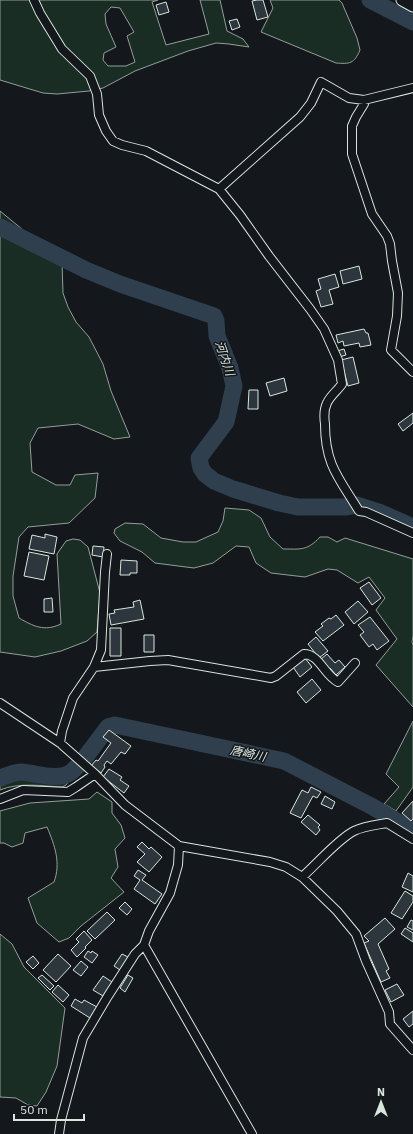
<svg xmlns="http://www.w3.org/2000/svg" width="413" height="1134" font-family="'IBM Plex Sans','Noto Sans JP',sans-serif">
	<rect width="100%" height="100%" fill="#14181c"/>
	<path fill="#1a2d24" stroke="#939e99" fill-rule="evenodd" d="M0 0H158L152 2 166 45 209 34 200 0H220L227 31 243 39 249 47 229 44 216 43 188 51 135 71 103 88 89 91 57 94 43 93 0 80ZM111 7 120 8 134 32 127 36 135 62 126 66H108L103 60 104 53 116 47 106 24 105 14Z
		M270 0H339L342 3 357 38 360 50C354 64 350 64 336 63L261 32 273 8Z
		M0 211 62 262 63 293 68 307 76 322 89 337 103 364 111 391 130 437 114 439 78 424 38 428 30 443 32 472 56 485H70L75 475 98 473 95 498 69 523 28 527 19 537 13 576V596L19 618C33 626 44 632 61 624L57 554 66 541 73 539 80 540 88 547 100 593 97 632 87 641 61 651 35 657 0 652Z
		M225 508 249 510 261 518 270 537 283 549C301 549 307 551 320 537H328L337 542 345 538 413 559V636L412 642 413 645V707L376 665 397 639 376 610 385 598 369 577 358 583 337 570 328 569 305 577 271 573 256 563 249 547 236 546 213 563 194 568 155 563 142 552 120 541 114 533 115 529 125 523 143 524 161 538 183 542H196L218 532 223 521Z
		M413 721V787L396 811 384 804 399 787 386 774Z
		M12 776 64 778 67 779 68 782 66 785 62 787C41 786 20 782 0 790V781Z
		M97 792 112 802V813L121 825 125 838 115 849 118 867 111 878 124 892 81 926 69 938 59 942 37 923 28 898 54 882C61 863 55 846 47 827L25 833 23 843 12 847 4 843H0V811L30 803 89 799Z
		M0 934 12 944 24 967 65 1008 57 1066 46 1092 37 1106 28 1105 16 1098 0 1097Z"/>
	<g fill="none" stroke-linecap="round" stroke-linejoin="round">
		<path stroke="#2f3f4d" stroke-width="17" d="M370 0 413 22
			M0 227 86 270 120 284 214 316 216 321 217 336 230 368 234 386 226 422 199 458 201 468 205 474 214 481 233 489 279 503 298 507H345L357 505 379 512 413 527
			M84 759 108 727 115 725 284 761 373 807 413 831
			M0 778C7 776 14 772 21 772 36 773 57 781 70 773 73 771 76 767 79 765"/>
	</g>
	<path fill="#2c363c" stroke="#d8e6dc" d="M257 0H263L268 17 257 20 252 1Z
		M166 2 169 12 159 15 156 5Z
		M237 19 240 27 232 30 229 21Z
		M359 266 362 279 343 284 340 271Z
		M335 274 339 287 329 290 333 304 321 307 316 291 321 289 318 279Z
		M364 329 366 333H368L371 345 360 347 359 343 344 346 343 341 338 343 336 335Z
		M344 349 346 355 339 357 337 351Z
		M353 357 359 383 348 386 341 360Z
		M284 378 287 391 270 396 266 383Z
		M249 390H258V409H248Z
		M413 413V423L403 431 398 424Z
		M45 534 57 537 54 554 29 549 32 535 45 538Z
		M93 546 104 547 103 557 92 555Z
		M29 552 49 556 44 580 24 576Z
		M121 560 137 561V573H130V575H120Z
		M369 582 381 598 372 605 360 588Z
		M52 598 53 612H44V599Z
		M140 600 144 619 111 625 109 614 115 613 114 610 134 607 133 602Z
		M358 601 368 612 354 624 345 612Z
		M336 615 344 625 323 641 315 632 323 626 321 624 329 618 331 619Z
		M370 617 389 641 377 650 373 644 369 647 360 635 364 632 358 625Z
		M110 628H121V656H110Z
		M144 635H154V652H144Z
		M316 637 328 651 319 658 308 644Z
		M327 654 335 663 339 660 345 667 336 675 330 668 328 670 320 660Z
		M305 658 312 667 300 677 293 667Z
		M312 679 321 690 306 703 297 692Z
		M109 730 131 746 125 754 121 752 111 764 107 761 104 765 105 767 101 773 91 766 96 760 98 761 111 743 103 737Z
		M109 769 122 777 120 780 129 786 124 793 103 777Z
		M311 787 321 792 317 798 313 796 301 818 290 813 302 790 308 793Z
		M325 796 335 802 332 809 321 804Z
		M413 801V819L411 821 402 813Z
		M308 815 320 825 318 827 320 830 316 835 301 822Z
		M142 842 149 849 151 847 162 857 149 872 137 862 145 854 137 847Z
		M138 870 146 875 142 880 162 894 155 904 134 889 140 880 134 876Z
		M408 873 413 876V892L402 887Z
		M405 891 413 896V902L402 919 391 913Z
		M125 902 132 909 127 915 119 908Z
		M107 912 115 920 95 939 87 931Z
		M385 918 395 929 378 944 389 969 386 971 390 978 381 982 364 943 369 941 364 936Z
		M411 920 413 921V930L407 927Z
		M405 928 413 933V942L401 934Z
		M84 931 92 940 85 947 86 948 77 957 71 950 79 942 76 939Z
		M88 951 91 953 92 951 98 955 92 963 84 957Z
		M58 954 71 966 56 982 43 970Z
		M122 954 128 957 120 970 114 966Z
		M33 956 39 963 33 969 26 962Z
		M81 961 88 967 81 976 73 970Z
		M42 975 54 986 50 990 38 978Z
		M128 975 133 978 125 992 120 988Z
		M103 976 112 982 103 996 93 990Z
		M397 984 404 995 391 1002 385 990Z
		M58 985 69 995 63 1002 52 992Z
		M75 999 82 1003 84 1000 97 1007 90 1018 71 1006Z
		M413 1011V1024L409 1027 403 1019Z"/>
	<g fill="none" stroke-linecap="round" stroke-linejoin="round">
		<g stroke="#d8e6dc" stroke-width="10">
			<path id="minor" d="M34 0 40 13 62 49 90 76 97 94 99 115 106 131 113 141 122 145 146 151 219 189 240 215 269 256 310 309 324 329 338 360 342 384C338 390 330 396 327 403 324 409 324 417 325 424 325 465 339 478 359 511L366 512 413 533
				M364 100V104L356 117 352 126V154L372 214 387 236 390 244 392 261 398 293 397 316 391 350 413 372
				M219 189 300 117 311 103 321 82 349 98 364 100 413 88
				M94 667 150 661 168 660 271 678 276 676 304 654C319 654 325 676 338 682L355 663
				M0 703 60 743 95 774 125 805 179 846 270 862 286 867 302 877 337 911 356 934 366 961 389 1012 390 1024 413 1050
				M60 743 62 731 73 698 94 667 101 650 105 572 107 554
				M0 799 23 790 68 792 76 787 95 774
				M302 877C317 864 338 839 354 831 364 826 376 825 387 823L413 839
				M144 945 252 1134
				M59 1134 61 1120 83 1038 108 996 135 954 144 945 149 931 170 893 178 865 179 846"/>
		</g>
		<g stroke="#d8e6dc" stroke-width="13">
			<path id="tertiary" d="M402 0 413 6"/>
		</g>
		<use href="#minor" stroke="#14181c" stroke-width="8"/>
		<use href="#tertiary" stroke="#14181c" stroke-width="11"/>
	</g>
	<g text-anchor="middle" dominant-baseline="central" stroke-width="3" stroke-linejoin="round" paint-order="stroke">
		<g font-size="12" font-style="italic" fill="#d8e6dc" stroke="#14181c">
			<text transform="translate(225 358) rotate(71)">河内川</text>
			<text transform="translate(248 753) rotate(12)">唐崎川</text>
		</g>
	</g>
	<g transform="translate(381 1102)" stroke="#14181c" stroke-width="3" paint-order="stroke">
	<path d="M0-3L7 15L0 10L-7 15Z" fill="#d8e6dc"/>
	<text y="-6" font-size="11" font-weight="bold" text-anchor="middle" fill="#d8e6dc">N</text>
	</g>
	<path d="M14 1114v6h70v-6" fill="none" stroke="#d8e6dc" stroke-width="2"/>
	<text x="20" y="1114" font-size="12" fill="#d8e6dc" stroke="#14181c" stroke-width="3" paint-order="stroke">50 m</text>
</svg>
